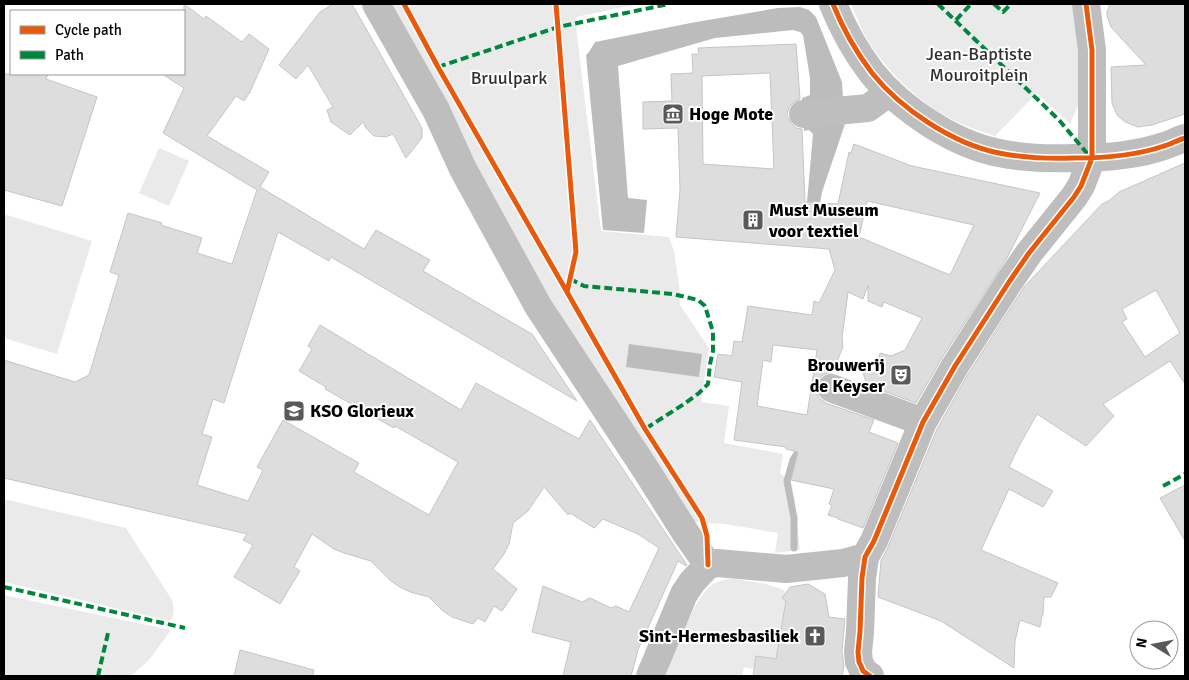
<svg xmlns="http://www.w3.org/2000/svg" width="1189" height="680" font-family="Signika,sans-serif">
	<rect width="100%" height="100%" fill="#fff"/>
	<path fill="#eaeaea" d="M386 4H639L576 17 577 36 601 231 669 237 674 251 680 292V305L709 348 701 402 729 406 724 443 783 454 780 474 790 479 796 514 800 550 775 553 778 533 725 524 691 522 543 293Z
		M851 4H1075L1079 26 1080 101 1070 124 1037 93 995 136C977 130 959 124 942 114 910 94 881 65 863 32 859 23 855 13 851 4Z
		M159 148 189 161 169 206 139 193Z
		M4 214 92 241 57 354 4 338Z
		M4 499 126 528 172 600C174 608 175 614 170 621L4 582Z
		M735 579 766 584 784 590 786 601 776 659 757 656 754 669 744 667 742 676H666C673 655 694 597 712 585 719 580 727 579 735 579Z
		M4 595 171 630 149 660 131 676H4Z"/>
	<path fill="#bcbcbc" d="M800 7 809 10 816 17 842 82 843 98 846 121 822 192 820 203 807 202 813 134 809 130 804 131 802 98 808 96 810 95V78L803 35 800 32 793 30 715 38 618 66 628 198 647 200 644 233 603 230 586 55 589 52 595 42 696 22 778 8Z
		M629 344 702 354 699 377 626 367Z"/>
	<g fill="none" stroke-linecap="round" stroke-linejoin="round">
		<path stroke="#bcbcbc" stroke-width="7" d="M794 548V518L787 481 793 460 802 446"/>
	</g>
	<path fill="#ddd" stroke="#c5c5c5" fill-rule="evenodd" d="M184 4 204 19 206 16 242 42 249 34 269 49 250 92 244 101 236 96 207 136 269 172 260 187 364 249 376 230 430 260 423 271 532 334 577 401 331 257 329 261 278 232 224 403 213 399 202 434 212 437 197 485 248 501 263 470 257 467 283 420 359 463 354 472 429 515 458 462 395 426 394 428 325 389 326 387 299 371 312 349 308 346 320 325 461 410 476 383 579 439 590 420 687 565 686 566 678 561 638 650 631 676H563L571 642 532 632 543 586 582 602 590 598 611 608 616 606 629 612 659 548 638 534 603 519 594 528 570 513 568 515 544 487 528 511 513 523 509 544 504 554 493 569 517 589 502 611 494 606 485 622 478 618 473 624 452 617 443 611 429 597 410 592 400 587 391 581 371 561 344 553 334 549 312 534 294 567 300 571 280 604 234 577 253 545 243 540 247 534 4 478V360L75 382 89 375 119 275 110 272 128 213 162 223 161 225 202 238 197 253 232 264 257 190 163 133 184 88 162 74H184Z
		M333 4H352L422 128V138L406 158 393 134 386 137 374 136 366 128 363 122 350 135 331 122 327 110 333 107 308 65 296 79 279 65 320 12Z
		M1110 4H1185V114L1152 125 1138 127 1125 122 1117 115 1112 103 1111 67 1146 65 1111 27 1107 16V12Z
		M796 44 800 99 794 102 789 107 787 115 791 123 796 128 802 129 805 202 838 204 849 152 851 153 854 144 912 166 1040 193 1007 258 942 358 916 403 867 385 861 366 874 374 880 353 891 356 905 350 922 318 884 302 882 307 868 301V285L863 299 848 292 842 338 843 347 832 373H828L821 376 816 383V391L819 398 826 403 874 420 869 432 898 443 863 528 838 519V518L828 515 832 505 829 504 834 489 791 480 798 452 786 449V447L734 440 742 382 714 377 718 354 732 356 734 341 742 342 748 306 812 315 814 301 819 303 835 270 829 249 676 237 680 190 678 128 643 129V102L672 101 671 74 693 73 692 54H699L698 48ZM770 73 774 169 703 164 702 76ZM867 201 974 225 950 275 859 237ZM773 345 817 350 807 415 757 406 763 360 771 362Z
		M4 74H48L46 79 97 97 62 206 4 190Z
		M1185 163V384L1170 361 1103 404 1114 416 1086 446 1037 414 1019 446 1009 467 1053 491 1043 507 1009 489 981 550 1058 583 1051 597H1044L1043 615H1042L1040 627 1020 620 1015 641 1014 668 941 621 878 597 881 561 888 547 937 429 968 374 1024 287 1102 204 1110 200 1119 192ZM1156 290 1180 333 1145 357 1122 322 1127 319 1122 309Z
		M1185 485V541L1160 498Z
		M808 584 825 594 829 617 845 619 842 651 844 666 842 676H753L756 656 776 659 786 601 782 598 790 587Z
		M240 650 314 670 313 676H234Z"/>
	<g fill="none" stroke-linecap="round" stroke-linejoin="round">
		<path stroke="#bebebe" stroke-width="28" d="M376 4 436 110 463 169 538 306 646 470 685 532 708 565
			M833 4C843 29 856 52 872 73 901 109 953 144 999 153 1024 158 1049 159 1074 158 1104 158 1135 156 1164 146 1171 144 1178 140 1185 138
			M803 114 868 108 890 92
			M831 388 923 422
			M650 676 684 594 692 582 708 565 717 563 786 569 843 563 865 557
			M870 676 863 671 861 666 859 662 858 652 860 632 862 578 865 557 874 541 923 422 955 366 1009 282 1029 253 1074 197 1081 186 1092 158V50L1086 4"/>
		<path stroke="#00873e" stroke-width="4" stroke-dasharray="8 4" stroke-linecap="butt" d="M938 4 1059 120 1091 158
			M994 4 1003 12 1011 4
			M956 20 971 4
			M438 67 558 27 669 4
			M570 279 584 286 673 294 698 300 705 306 713 332V351L710 364 708 384 699 393 684 404 645 429
			M1163 486 1185 474
			M4 587 185 628
			M98 676 108 633"/>
		<g stroke="#fff" stroke-width="8">
			<path id="cycleway" d="M404 4 438 67 567 292
				M556 4 576 252 567 292 645 429 702 518 707 536 708 565
				M833 4C843 29 856 52 872 73 901 109 953 144 999 153 1024 158 1049 159 1074 158 1104 158 1135 156 1164 146 1171 144 1178 140 1185 138
				M870 676 863 671 861 666 859 662 858 652 860 632 862 578 865 557 874 541 923 422 955 366 1009 282 1029 253 1074 197 1081 186 1092 158V50L1086 4"/>
		</g>
		<use href="#cycleway" stroke="#e8590c" stroke-width="5"/>
	</g>
	<defs>
		<g id="museum-square" transform="scale(1.125)"><rect x="-9" y="-9" width="18" height="18" rx="4" fill="#595959" stroke="#fff"/><path d="M0-6L6-3V-2H-6V-3ZM-5-1h2V3h-2ZM-1-1h2V3h-2ZM3-1h2V3H3ZM-6 4H6V6H-6Z" fill="#fff"/></g>
		<g id="building-square" transform="scale(1.125)"><rect x="-9" y="-9" width="18" height="18" rx="4" fill="#595959" stroke="#fff"/><path d="M-4-6H4V6H1V3H-1V6H-4ZM-2.5-4.3h1.7v1.8h-1.7ZM.8-4.3h1.7v1.8H.8ZM-2.5-1h1.7V.8h-1.7ZM.8-1h1.7V.8H.8Z" fill="#fff"/></g>
		<g id="theatre-square" transform="scale(1.125)"><rect x="-9" y="-9" width="18" height="18" rx="4" fill="#595959" stroke="#fff"/><path d="M-5-5.5Q0-4 5-5.5V0Q5 5 0 6Q-5 5-5 0ZM-3.3-2.5H-1v1.5H-3.3ZM1-2.5H3.3v1.5H1ZM-2.8 1Q0 5.5 2.8 1Z" fill="#fff"/></g>
		<g id="school-square" transform="scale(1.125)"><rect x="-9" y="-9" width="18" height="18" rx="4" fill="#595959" stroke="#fff"/><path d="M0-5L7-2L0 1L-7-2ZM-4 1L0 2.5L4 1V4Q0 6-4 4Z" fill="#fff"/></g>
		<g id="church-square" transform="scale(1.125)"><rect x="-9" y="-9" width="18" height="18" rx="4" fill="#595959" stroke="#fff"/><path d="M-1.2-6h2.4v3.5h3.3v2.4h-3.3V6h-2.4V-.1h-3.3v-2.4h3.3Z" fill="#fff"/></g>
	</defs>
	<g fill-rule="evenodd">
		<use href="#museum-square" x="673" y="114"/>
		<use href="#building-square" x="753" y="220"/>
		<use href="#theatre-square" x="901" y="375"/>
		<use href="#school-square" x="294" y="411"/>
		<use href="#church-square" x="815" y="636"/>
	</g>
	<g text-anchor="middle" dominant-baseline="central" stroke-width="4" stroke-linejoin="round" paint-order="stroke">
		<g font-size="18" fill="#303030" stroke="#fff">
			<text x="979" y="54">Jean-Baptiste<tspan x="979" dy="21">Mouroitplein</tspan></text>
			<text x="509" y="78">Bruulpark</text>
		</g>
		<g font-size="18" font-weight="bold" fill="#000" stroke="#fff" text-anchor="start">
			<text x="689" y="114">Hoge Mote</text>
			<text x="769" y="210">Must Museum<tspan x="769" dy="21">voor textiel</tspan></text>
			<text x="885" y="365" text-anchor="end">Brouwerij<tspan x="885" dy="21">de Keyser</tspan></text>
			<text x="310" y="411">KSO Glorieux</text>
			<text x="799" y="636" text-anchor="end">Sint-Hermesbasiliek</text>
		</g>
	</g>
	<rect width="1189" height="680" fill="none" stroke="#000000" stroke-width="10"/>
	<rect x="10" y="10" width="175" height="65" fill="#ffffff" stroke="#999999"/>
	<rect x="20" y="26" width="25" height="8" fill="#e8590c" stroke="#999999"/>
	<text x="55" y="35" font-size="15" fill="#000000">Cycle path</text>
	<rect x="20" y="51" width="25" height="8" fill="#00873e" stroke="#999999"/>
	<text x="55" y="60" font-size="15" fill="#000000">Path</text>
	<g transform="translate(1154 645) rotate(280)"><circle r="24" fill="#ffffff" stroke="#999999"/>
	<path d="M0-4L9 19L0 12L-9 19Z" fill="#595959"/>
	<text y="-8" font-size="14" font-weight="bold" text-anchor="middle" fill="#000000">N</text>
	</g>
</svg>
